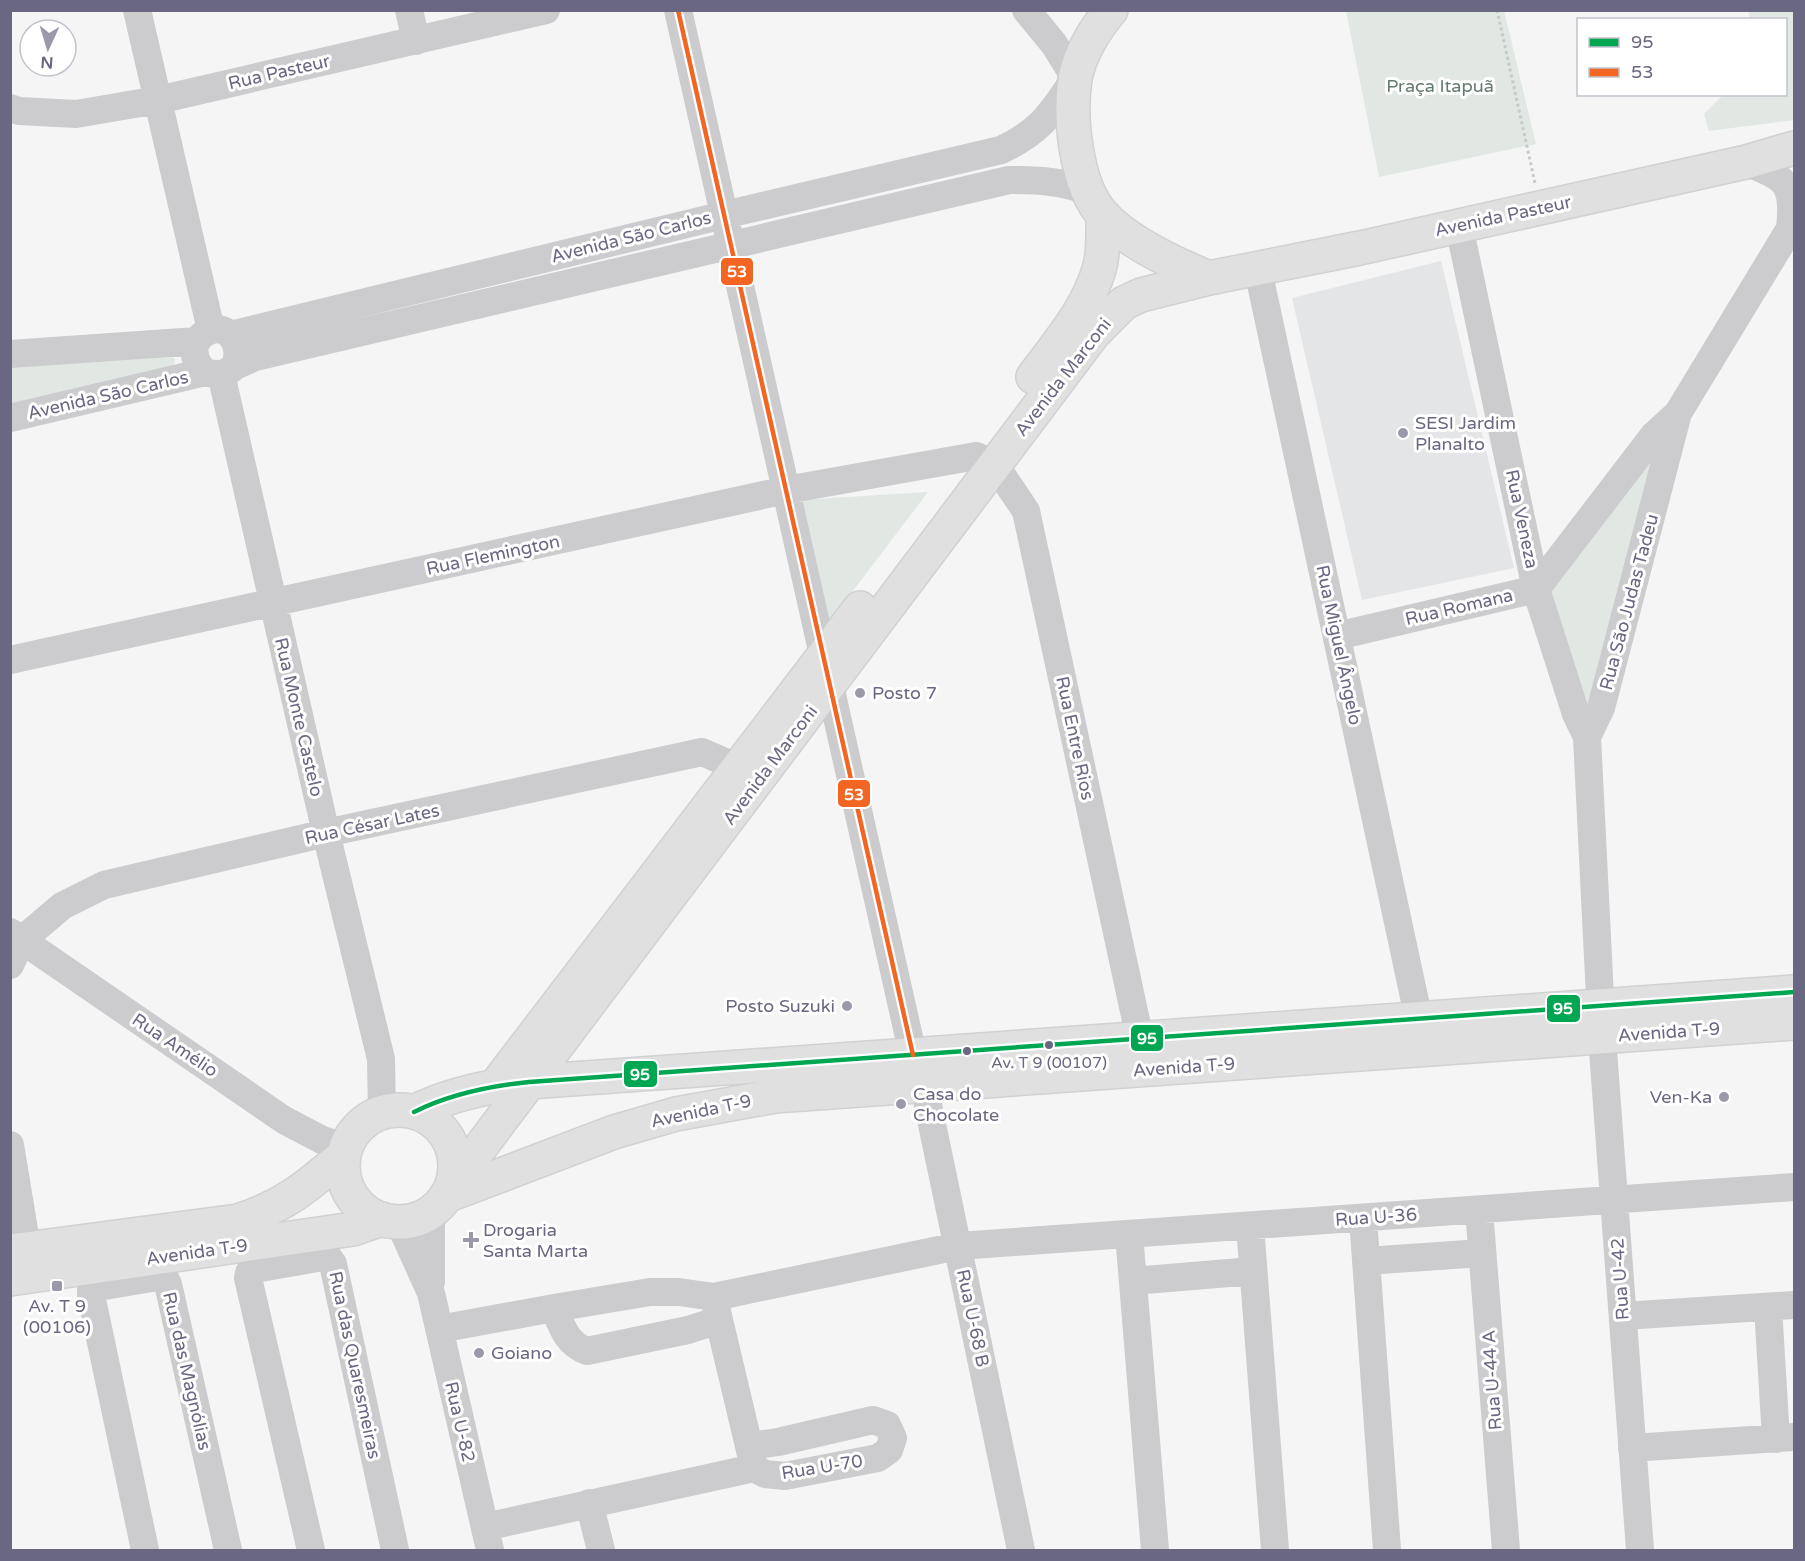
<svg xmlns="http://www.w3.org/2000/svg" width="1805" height="1561" font-family="'Varela Round',sans-serif">
	<rect width="100%" height="100%" fill="#f4f5f4"/>
	<path fill="#e4e5e6" d="M1441 261 1514 568 1362 600 1292 298Z"/>
	<path fill="#e1e7e3" d="M1346 11H1504L1536 144 1379 177Z
		M1748 11H1794V120L1709 131 1704 114 1723 95 1786 94V20L1750 19Z
		M167 353 175 359 173 369 11 408 10 359Z
		M1670 431 1592 717 1547 592Z
		M928 492 824 629 800 500Z"/>
	<g fill="none" stroke-linecap="round" stroke-linejoin="round">
		<g stroke="#d1d1d2" stroke-width="36">
			<path id="major" d="M1111 10C1095 29 1079 55 1075 79 1069 118 1076 186 1103 215 1128 243 1175 264 1209 278
				M1033 377C1058 343 1089 308 1100 266 1104 250 1103 232 1103 215
				M496 1085 860 608
				M343 1166a56 56 0 1 1 112 0a56 56 0 1 1-112 0Z
				M414 1112C450 1094 489 1086 529 1082L1794 992
				M452 1185 1094 333 1124 303 1141 295 1209 278 1360 248 1746 162 1794 148
				M446 1196 614 1132 676 1114 775 1096 1794 1023
				M10 1251 238 1221C285 1206 308 1186 344 1155
				M10 1279 353 1229 382 1219"/>
		</g>
		<path stroke="#c9c9ca" stroke-width="3" stroke-dasharray="3 3" stroke-linecap="butt" d="M1497 10 1535 183"/>
		<path stroke="#cccbce" stroke-width="28" d="M137 10 211 330
			M409 10 416 41
			M678 10 913 1055
			M10 108 19 111 76 114 158 100 546 10
			M1746 162C1786 179 1795 182 1790 228
			M1459 226 1536 589 1576 714 1587 737
			M1258 270 1419 1020
			M230 335 724 215 1001 150C1041 131 1051 114 1075 78L1054 44 1026 10
			M10 354 197 341
			M233 367 255 357 1009 180C1037 180 1061 181 1088 191
			M221 374 326 833 381 1059 382 1113
			M10 418 205 372C255 387 241 312 205 333 189 343 193 361 205 372
			M1337 636 1536 589 1654 435 1677 414
			M10 660 786 490 976 456 995 465 1026 511 1140 1039
			M10 932 284 1120 322 1140 346 1147
			M10 965 22 940 62 906 104 885 326 833 702 752 737 767 755 779
			M924 1086 1021 1550
			M10 1145 27 1248
			M1479 1210 1506 1550
			M1363 1218 1387 1550
			M399 1222 431 1293 490 1550
			M1250 1226 1275 1550
			M1129 1234 1155 1550
			M1366 1261 1482 1253
			M1133 1281 1253 1271
			M431 1282V1212
			M650 1292H679L714 1297 719 1320 688 1330 587 1351C567 1344 562 1327 554 1308Z
			M714 1297 958 1246 1794 1187
			M1768 1307 1776 1439
			M1623 1316 1794 1305
			M719 1320 753 1463
			M439 1329 554 1308
			M1632 1448 1794 1437
			M589 1503 601 1550
			M485 1527 754 1468 765 1474 785 1476 878 1458 889 1450 893 1438 887 1425 873 1420 778 1442 750 1446
			M145 1550 91 1295V1291L98 1287 158 1277 165 1278 168 1284 228 1550
			M311 1550 248 1278 249 1273 255 1269 323 1257H328L333 1264 395 1550
			M1640 1550 1602 1037 1587 737 1601 708 1678 413 1794 222"/>
		<use href="#major" stroke="#e0e0e0" stroke-width="33"/>
		<g stroke="#fff" stroke-width="9">
			<path id="bus-1" d="M414 1112C450 1094 489 1086 529 1082L1794 992"/>
		</g>
		<g stroke="#fff" stroke-width="9">
			<path id="bus-2" d="M678 10 913 1055"/>
		</g>
		<use href="#bus-1" stroke="#00a651" stroke-width="4.5"/>
		<use href="#bus-2" stroke="#f26522" stroke-width="4.5"/>
	</g>
	<g fill="#9a99aa" stroke="#fff" stroke-width="2">
		<circle cx="1403" cy="433" r="6"/>
		<circle cx="860" cy="693" r="6"/>
		<circle cx="847" cy="1006" r="6"/>
		<circle cx="1724" cy="1097" r="6"/>
		<circle cx="901" cy="1104" r="6"/>
		<path d="M468 1231h6v6h6v6h-6v6h-6v-6h-6v-6h6z"/>
		<rect x="51" y="1280" width="12" height="12" rx="3"/>
		<circle cx="479" cy="1353" r="6"/>
	</g>
	<g fill="#6a6782" stroke="#fff" stroke-width="2">
		<circle cx="1049" cy="1045" r="5"/>
		<circle cx="967" cy="1051" r="5"/>
	</g>
	<g text-anchor="middle" dominant-baseline="central" stroke-width="6" stroke-linejoin="round" paint-order="stroke">
		<g font-size="16" fill="#6a6782" stroke="#fff">
			<text x="1049" y="1063">Av. T 9 (00107)</text>
		</g>
		<g font-size="18" fill="#6a6782" stroke="#fff">
			<text transform="translate(279 72) rotate(-13)">Rua Pasteur</text>
			<text transform="translate(1503 216) rotate(-12)">Avenida Pasteur</text>
			<text transform="translate(631 237) rotate(-14)">Avenida São Carlos</text>
			<text transform="translate(1063 377) rotate(-52)">Avenida Marconi</text>
			<text transform="translate(108 395) rotate(-13)">Avenida São Carlos</text>
			<text transform="translate(1522 519) rotate(78)">Rua Veneza</text>
			<text transform="translate(493 555) rotate(-12)">Rua Flemington</text>
			<text transform="translate(1629 602) rotate(-75)">Rua São Judas Tadeu</text>
			<text transform="translate(1459 607) rotate(-13)">Rua Romana</text>
			<text transform="translate(1339 645) rotate(78)">Rua Miguel Ângelo</text>
			<text transform="translate(299 717) rotate(77)">Rua Monte Castelo</text>
			<text transform="translate(1075 738) rotate(78)">Rua Entre Rios</text>
			<text transform="translate(770 765) rotate(-53)">Avenida Marconi</text>
			<text transform="translate(372 824) rotate(-12)">Rua César Lates</text>
			<text transform="translate(1669 1032) rotate(-4)">Avenida T-9</text>
			<text transform="translate(175 1045) rotate(34)">Rua Amélio</text>
			<text transform="translate(1184 1067) rotate(-4)">Avenida T-9</text>
			<text transform="translate(701 1111) rotate(-12)">Avenida T-9</text>
			<text transform="translate(1376 1217) rotate(-4)">Rua U-36</text>
			<text transform="translate(197 1252) rotate(-8)">Avenida T-9</text>
			<text transform="translate(1620 1279) rotate(-94)">Rua U-42</text>
			<text transform="translate(973 1318) rotate(78)">Rua U-68 B</text>
			<text transform="translate(355 1365) rotate(78)">Rua das Quaresmeiras</text>
			<text transform="translate(187 1371) rotate(77)">Rua das Magnólias</text>
			<text transform="translate(1492 1380) rotate(-94)">Rua U-44 A</text>
			<text transform="translate(460 1422) rotate(77)">Rua U-82</text>
			<text transform="translate(822 1467) rotate(-9)">Rua U-70</text>
		</g>
		<g font-size="18" fill="#657a6f" stroke="#fff">
			<text x="1440" y="86">Praça Itapuã</text>
		</g>
		<g font-size="18" fill="#6a6782" stroke="#fff" text-anchor="start">
			<text x="1415" y="423">SESI Jardim<tspan x="1415" dy="21">Planalto</tspan></text>
			<text x="872" y="693">Posto 7</text>
			<text x="835" y="1006" text-anchor="end">Posto Suzuki</text>
			<text x="913" y="1094">Casa do<tspan x="913" dy="21">Chocolate</tspan></text>
			<text x="1712" y="1097" text-anchor="end">Ven-Ka</text>
			<text x="483" y="1230">Drogaria<tspan x="483" dy="21">Santa Marta</tspan></text>
			<text x="57" y="1306" text-anchor="middle">Av. T 9<tspan x="57" dy="21">(00106)</tspan></text>
			<text x="491" y="1353">Goiano</text>
		</g>
	</g>
	<g stroke="#fff" stroke-width="2">
		<rect x="720" y="257" width="34" height="29" rx="6" fill="#f26522"/>
		<rect x="837" y="779" width="34" height="29" rx="6" fill="#f26522"/>
		<rect x="1546" y="994" width="35" height="29" rx="6" fill="#00a651"/>
		<rect x="1130" y="1024" width="34" height="28" rx="6" fill="#00a651"/>
		<rect x="623" y="1060" width="35" height="28" rx="6" fill="#00a651"/>
	</g>
	<g font-size="16" text-anchor="middle" font-weight="bold" fill="#fff">
		<text x="737" y="277">53</text>
		<text x="854" y="800">53</text>
		<text x="1563" y="1014">95</text>
		<text x="1147" y="1044">95</text>
		<text x="640" y="1080">95</text>
	</g>
	<rect width="1805" height="1561" fill="none" stroke="#6a6782" stroke-width="24"/>
	<rect x="1577" y="18" width="210" height="78" fill="#ffffff" stroke="#c3c2cd" stroke-width="1.5"/>
	<rect x="1589" y="38" width="30" height="9" fill="#00a651" stroke="#c3c2cd" stroke-width="1.5"/>
	<text x="1631" y="48" font-size="18" fill="#6a6782">95</text>
	<rect x="1589" y="68" width="30" height="9" fill="#f26522" stroke="#c3c2cd" stroke-width="1.5"/>
	<text x="1631" y="78" font-size="18" fill="#6a6782">53</text>
	<g transform="translate(48 48) rotate(184)"><circle r="28" fill="#ffffff" stroke="#c3c2cd" stroke-width="1.5"/>
	<path d="M0-4.5L10 22L0 15L-10 22Z" fill="#9a99aa"/>
	<text y="-9" font-size="16" font-weight="bold" text-anchor="middle" fill="#6a6782">N</text>
	</g>
</svg>
